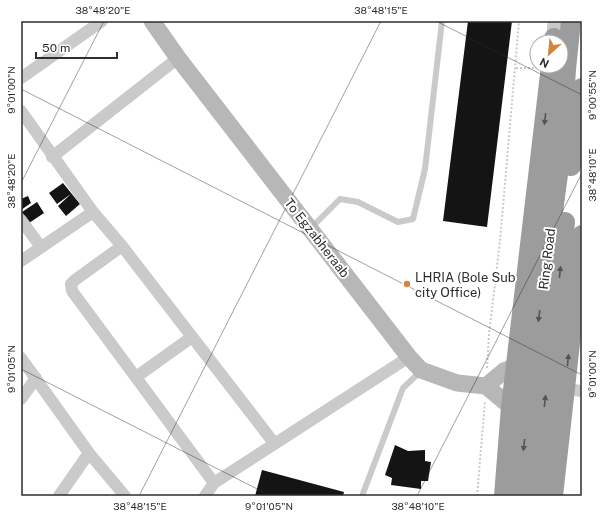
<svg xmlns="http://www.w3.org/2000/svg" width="603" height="517" font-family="'Public Sans',sans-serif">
	<rect width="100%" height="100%" fill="#fff"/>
	<path fill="#141414" d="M468 21H512L487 227 443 221Z
		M63 183 80 204 66 216 58 206 71 194 57 204 49 193Z
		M28 196 31 203 21 210V199Z
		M37 202 44 213 29 223 22 212Z
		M395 445 408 451 425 450V461L431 462 428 481H421V489L391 485 392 478 385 475Z
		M262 470 344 492 343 496H255Z"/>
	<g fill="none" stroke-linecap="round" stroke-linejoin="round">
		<path stroke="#cacaca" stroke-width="2" stroke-dasharray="2 2" stroke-linecap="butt" d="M516 68H536
			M487 368 489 334 500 241 519 21
			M477 496 485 402"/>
		<path stroke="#cacaca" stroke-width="6" d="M311 228 340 199 358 202 398 222 413 219 425 169 442 21
			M362 496 403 388 420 372"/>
		<path stroke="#cacaca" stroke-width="12" d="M21 78 102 21
			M21 111 93 212 122 246 274 443
			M52 157 178 58
			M21 220 41 247
			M122 246 75 280 71 284 72 291 214 483
			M21 261 93 212
			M21 358 89 453 125 496
			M136 377 192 337
			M565 389 582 391
			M21 399 36 378
			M59 496 89 453
			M205 496 214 483 409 357"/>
		<path stroke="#cacaca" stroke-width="15" d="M554 38 555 21"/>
		<path stroke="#b7b7b7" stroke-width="17" d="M152 21 178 58 409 357 421 370 457 383 486 386 504 371 517 366
			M486 386 511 407"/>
		<path stroke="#9c9c9c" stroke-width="20" d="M554 42V38
			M571 166 582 88
			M504 496 511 407 551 66
			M519 496 535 346 561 152 566 69 571 21
			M535 496 565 222
			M553 496 582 235"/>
	</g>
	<defs><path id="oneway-solid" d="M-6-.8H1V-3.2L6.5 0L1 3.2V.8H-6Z"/></defs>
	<g fill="#545454">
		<use href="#oneway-solid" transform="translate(545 119) rotate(97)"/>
		<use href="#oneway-solid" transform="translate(560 272) rotate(-84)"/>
		<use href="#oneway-solid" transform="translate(539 316) rotate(98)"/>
		<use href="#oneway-solid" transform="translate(568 360) rotate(-84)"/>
		<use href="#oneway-solid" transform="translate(545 401) rotate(-83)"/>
		<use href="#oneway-solid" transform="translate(524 445) rotate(96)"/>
	</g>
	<path fill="none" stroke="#2d2d2d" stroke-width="1" stroke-opacity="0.45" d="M436 21 582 95M21 89 582 375M21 183 104 21M21 369 271 496M139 496 381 21M417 496 582 173"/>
	<circle fill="#d48540" stroke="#fff" stroke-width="1.5" cx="407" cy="284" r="4"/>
	<g text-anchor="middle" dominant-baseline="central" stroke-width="4" stroke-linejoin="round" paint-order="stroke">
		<g font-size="13" fill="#2d2d2d" stroke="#fff">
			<text transform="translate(317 238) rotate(52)">To Egzabheraab</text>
			<text transform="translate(547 259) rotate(-83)">Ring Road</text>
		</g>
		<g font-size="13" fill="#2d2d2d" stroke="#fff" text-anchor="start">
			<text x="415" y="277">LHRIA (Bole Sub<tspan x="415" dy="15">city Office)</tspan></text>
		</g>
	</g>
	<rect width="603" height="517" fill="none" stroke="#ffffff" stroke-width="44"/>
	<g transform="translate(549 54) rotate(207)"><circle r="19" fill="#ffffff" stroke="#ababab"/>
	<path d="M0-3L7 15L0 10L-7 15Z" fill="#d48540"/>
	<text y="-6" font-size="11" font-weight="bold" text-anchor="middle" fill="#2d2d2d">N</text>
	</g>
	<path d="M36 52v6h81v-6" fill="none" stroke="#2d2d2d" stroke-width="2"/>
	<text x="42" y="52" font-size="12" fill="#2d2d2d" stroke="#ffffff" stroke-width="3" paint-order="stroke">50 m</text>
	<rect x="22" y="22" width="559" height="473" fill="none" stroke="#2d2d2d" stroke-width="1.5"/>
	<g font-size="10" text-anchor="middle" fill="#2d2d2d">
		<text x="103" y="14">38°48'20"E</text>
		<text x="381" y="14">38°48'15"E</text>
		<text transform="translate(11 90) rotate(-90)" y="4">9°01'00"N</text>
		<text transform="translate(592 95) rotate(-90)" y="4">9°00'55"N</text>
		<text transform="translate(592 175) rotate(-90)" y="4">38°48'10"E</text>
		<text transform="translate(11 181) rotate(-90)" y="4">38°48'20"E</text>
		<text transform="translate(11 369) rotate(-90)" y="4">9°01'05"N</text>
		<text transform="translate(592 374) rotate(-90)" y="4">9°01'00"N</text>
		<text x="140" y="510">38°48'15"E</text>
		<text x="269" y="510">9°01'05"N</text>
		<text x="418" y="510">38°48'10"E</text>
	</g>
</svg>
